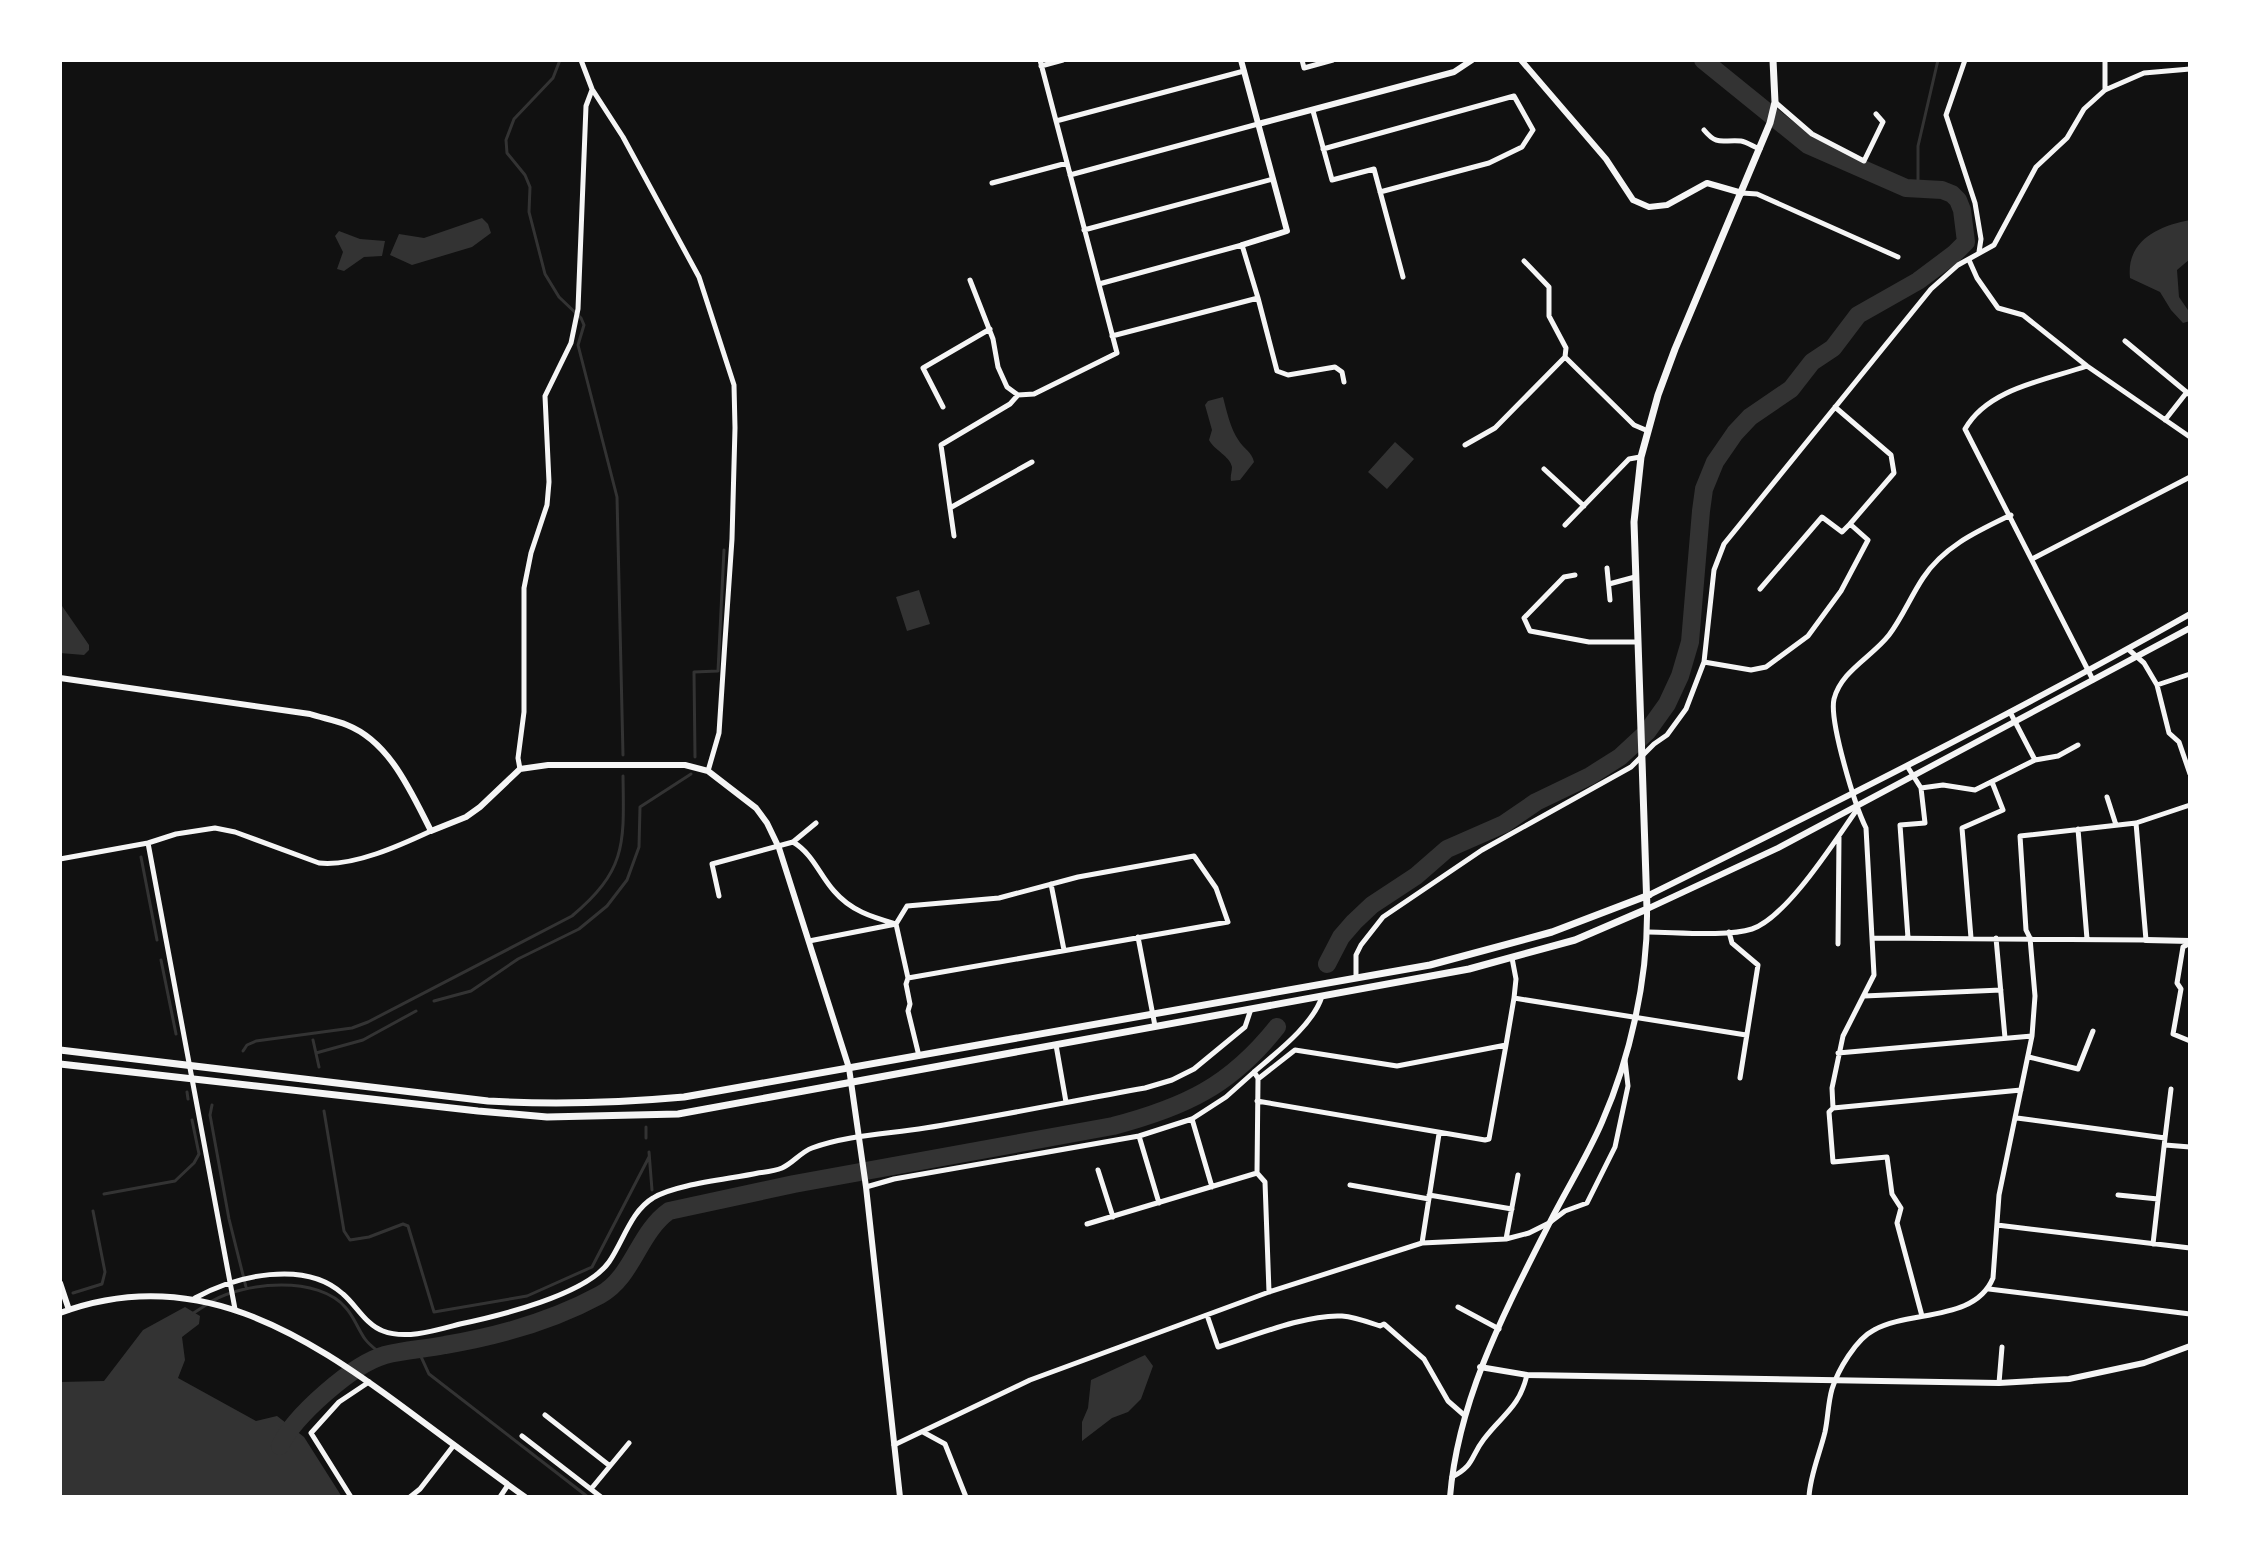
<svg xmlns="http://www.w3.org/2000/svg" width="2250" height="1557" font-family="Jost,sans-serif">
	<rect width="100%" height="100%" fill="#111"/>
	<path fill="#333" d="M482 218 488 224 491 233 472 247 412 265 390 255 399 234 424 238Z
		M2190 220V259L2177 270 2179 297 2190 313V321L2183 323 2171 310 2160 292 2130 278C2126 241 2158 226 2190 220Z
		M339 231 360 239 385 241 382 256 364 257 344 271 337 269 343 252 335 236Z
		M1223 397C1227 412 1230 428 1239 441 1244 449 1252 452 1254 462L1240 480 1231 481C1230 476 1232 472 1232 467 1230 456 1214 450 1209 440L1212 430 1205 405 1208 401Z
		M1395 442 1414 459 1387 489 1368 472Z
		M919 590 930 624 907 631 896 597Z
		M60 603 89 645V650L84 655 60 653Z
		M185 1307 200 1316 199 1324 182 1337 185 1360 178 1378 256 1421 277 1416 304 1437 342 1497H60V1382L104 1381 143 1330Z
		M1145 1355 1153 1366 1141 1399 1128 1412 1112 1418 1082 1441V1422L1088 1408 1091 1380Z"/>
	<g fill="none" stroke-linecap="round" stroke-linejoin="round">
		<path stroke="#333" stroke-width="3" d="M560 60 553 78 514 119 506 140 507 153 525 175 530 187 529 212 545 274 559 297 581 318 584 325 578 345 617 497 623 755
			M1918 188V146L1938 60
			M695 757 694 672 718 671 724 550
			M141 857 157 940
			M161 960 176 1034
			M434 1001 471 991 518 959 579 929 607 906 627 880 639 847 640 807 691 774
			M313 1040 319 1067
			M243 1051 247 1045 256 1041 352 1028 368 1022 572 916C627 870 624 843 623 776
			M316 1053 363 1040 416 1011
			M187 1092 188 1099
			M212 1105 210 1115 229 1219 246 1287
			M324 1111 344 1231 350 1240 369 1237 403 1224 408 1226 434 1312 527 1296 592 1267 649 1157
			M646 1138V1127
			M649 1152 652 1190
			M104 1194 175 1181 194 1163 199 1154 192 1120
			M73 1293 102 1284 105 1272 93 1211
			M212 1301C245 1282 319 1275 346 1308 354 1317 358 1329 365 1339 370 1346 377 1350 384 1356
			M192 1314 206 1305
			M418 1350 429 1374 588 1497"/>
		<path stroke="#333" stroke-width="18" d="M1327 964 1341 937 1354 922 1372 905 1416 876 1447 849 1504 824 1536 802 1590 776 1620 757 1647 732 1667 704 1680 676 1690 642 1701 511 1704 489 1715 462 1735 433 1750 417 1791 389 1812 362 1833 348 1858 315 1918 281 1954 254 1966 242 1962 210 1958 200 1952 194 1942 190 1906 188 1808 145 1703 60
			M280 1446C294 1416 353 1364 385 1355 404 1350 425 1349 445 1345 499 1336 552 1321 600 1295 633 1277 638 1233 669 1211L794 1184 1113 1126C1185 1107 1230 1086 1277 1027"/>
		<path stroke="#f5f5f5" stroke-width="5" d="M581 60 592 89 623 137 699 277 734 385 735 428 732 539 725 641 719 733 708 771
			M1302 60 1304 68 1333 60
			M1965 60 1946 115 1975 203 1981 239 1979 252
			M2105 60V90
			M1041 66 1063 60
			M1775 102 1812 134 1864 161 1883 122 1876 114
			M1313 111 1332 180 1374 169 1403 277
			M1056 121 1244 71
			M1704 130C1718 147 1723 139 1741 141 1747 142 1754 147 1760 149
			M1323 149 1514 96 1533 130 1522 147 1489 163 1380 192
			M1070 175 1258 124
			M992 183 1067 163
			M1742 193 1757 194 1898 257
			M1084 230 1273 179
			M1969 260 1977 278 1998 308 2023 315 2087 366 2190 437
			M1524 261 1549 287V316L1566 348 1565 357 1634 425 1648 431
			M970 280 993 339 998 367 1007 387 1018 395 1034 394 1117 353 1040 60
			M1099 284 1242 245 1258 298 1112 336
			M1258 298 1277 371 1288 375 1335 367 1342 372 1344 382
			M2125 341 2190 395
			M2087 366C2047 380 1988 388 1965 429L2093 680
			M943 407 923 368 990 329
			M2165 420 2187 392
			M1465 445 1495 428 1565 357
			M1544 469 1584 506
			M950 508 1032 462
			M1565 525 1629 459 1640 457
			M954 536 941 445 1010 404 1018 395
			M2034 558 2190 477
			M1607 568 1610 600
			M1575 575 1564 577 1524 618 1530 631 1589 642H1638
			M1609 584 1635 577
			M1760 589 1822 517 1842 532 1850 524
			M2128 649 2144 663 2157 685 2169 733 2179 742 2190 774
			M1704 662 1751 670 1766 667 1808 636 1841 591 1868 540 1850 524 1894 473 1891 455 1835 407
			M2157 685 2190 674
			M2035 760 2058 756 2078 745
			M1907 766 1921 788 1925 823 1900 825 1908 938
			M520 769 518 758 524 712V588L531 553 547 505 549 482 545 396 571 343 578 309 586 106 592 90
			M1921 788 1943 785 1975 790 2035 760 2010 712
			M2107 797 2116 825
			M2078 829 2087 939
			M793 842C813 854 819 874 834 891 851 911 872 917 896 924L907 906 999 898 1078 877 1194 856 1216 888 1228 922 908 978 896 924 809 941
			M148 843 235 1309
			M60 859 148 843 176 834 215 828 235 832 319 863C353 867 401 845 431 831
			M1051 884 1064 950
			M719 896 712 864 793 842 816 823
			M1648 932C1675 932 1727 937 1752 929 1787 917 1834 842 1856 811
			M1729 932 1732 943 1758 965 1740 1078
			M1138 937 1155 1026
			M1873 938 2146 940 2136 823
			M1971 938 1962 828 2003 810 1992 782
			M1996 938 2005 1038
			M2190 943 2183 947 2177 983 2181 989 2173 1034 2190 1041
			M1838 944 1839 837
			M1512 958 1516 979 1514 998 1746 1035
			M908 978 906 984 910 1004 908 1011 919 1056
			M1356 978V955L1361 945 1383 917 1482 850 1631 767 1654 744 1667 735 1686 709 1704 662 1714 570 1724 544 1931 289 1958 265 1994 245 2036 167 2067 138 2084 109 2105 90 2144 73 2190 69
			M1864 996 2001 990
			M1056 1045 1066 1102
			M1838 1053 2032 1036
			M2029 1057 2078 1069 2093 1031
			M1254 1072C1276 1053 1314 1024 1322 996
			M1257 1101 1485 1140 1489 1139 1506 1045
			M1833 1108 2021 1090
			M2017 1118 2165 1138 2153 1244
			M1192 1119 1212 1187
			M1139 1136 1159 1203
			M2165 1138 2171 1089
			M2165 1145 2190 1147
			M1098 1170 1113 1217
			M1350 1185 1429 1199
			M866 1187 894 1179 1139 1136 1192 1119 1226 1097 1254 1072 1258 1078
			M1429 1195 1512 1209
			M2118 1195 2158 1199
			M1087 1224 1257 1173
			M1997 1225 2190 1248
			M1506 1239 1518 1175
			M1422 1243 1439 1134
			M1989 1289 2190 1314
			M1269 1292 1265 1182 1257 1173 1258 1079 1295 1050 1397 1066 1506 1045 1514 998
			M195 1298C235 1276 305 1259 343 1294 356 1305 366 1325 383 1331 406 1340 437 1330 460 1324 498 1316 586 1295 609 1262 623 1242 631 1211 653 1198 675 1184 731 1179 758 1173 766 1172 775 1171 782 1168 793 1163 801 1152 812 1148 848 1135 888 1134 925 1128 999 1116 1072 1101 1145 1088L1172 1080 1194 1069 1245 1027 1251 1009
			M1458 1307 1499 1329
			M1207 1315 1218 1347C1253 1336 1307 1314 1342 1316 1355 1317 1368 1322 1380 1326L1384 1324 1424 1359 1448 1401 1464 1415
			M1922 1316 1897 1223 1901 1208 1892 1194 1887 1157 1833 1162 1829 1112 1833 1108 1832 1088 1843 1036 1874 975 1866 828C1855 806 1829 721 1834 699 1841 671 1872 657 1889 635 1902 618 1911 596 1923 578 1944 546 1978 531 2011 515
			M1999 1383 2002 1347
			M545 1415 610 1466
			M923 1432 945 1444 966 1497
			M522 1436 601 1497
			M894 1445 1030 1380 1269 1292 1422 1243 1506 1239 1529 1233 1549 1223 1565 1211 1587 1203 1615 1147 1628 1086 1625 1060
			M1452 1477C1475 1465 1470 1457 1484 1439 1503 1414 1519 1408 1527 1375
			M591 1489 629 1443
			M351 1497 311 1433 339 1402 369 1382
			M410 1497 420 1489 454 1445
			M500 1497 508 1485
			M1809 1497C1810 1475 1820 1453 1825 1432 1828 1418 1828 1403 1832 1389 1838 1370 1856 1339 1874 1330 1910 1310 1975 1322 1993 1278L1999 1195 2032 1036 2035 996 2030 938 2026 930 2020 836 2136 823 2190 805"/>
		<path stroke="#f5f5f5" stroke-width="6" d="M1241 60 1287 231 1242 245
			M1521 60 1606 159 1633 200 1649 207 1667 205 1707 183 1742 193
			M1258 124 1454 72 1472 60
			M60 678 310 714C322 718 335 720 347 725 390 742 411 792 431 831L466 817 480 807 520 769 548 765H685L708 771 756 808 767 823 779 848 849 1068 866 1187 900 1497
			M1649 895C1831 805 2013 714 2190 614
			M2146 940 2190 941
			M60 1283 69 1310
			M60 1313C194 1263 302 1332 407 1410 446 1439 485 1468 525 1497
			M1480 1367 1527 1375 1999 1383 2069 1379 2144 1363 2190 1346
			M1450 1497C1458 1399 1505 1311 1549 1224 1566 1190 1587 1157 1602 1122 1630 1058 1648 979 1647 909L1778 848 2190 628"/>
		<path stroke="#f5f5f5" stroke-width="7" d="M60 1050 488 1101C555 1105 617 1103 684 1097L1430 965 1552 932 1649 895
			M60 1064 478 1111 547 1117 678 1114 1469 969 1575 940 1647 909 1634 522 1641 457 1658 395 1675 349 1770 123 1775 102 1773 60"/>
	</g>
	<rect width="2250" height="1557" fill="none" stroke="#ffffff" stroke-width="124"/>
</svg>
